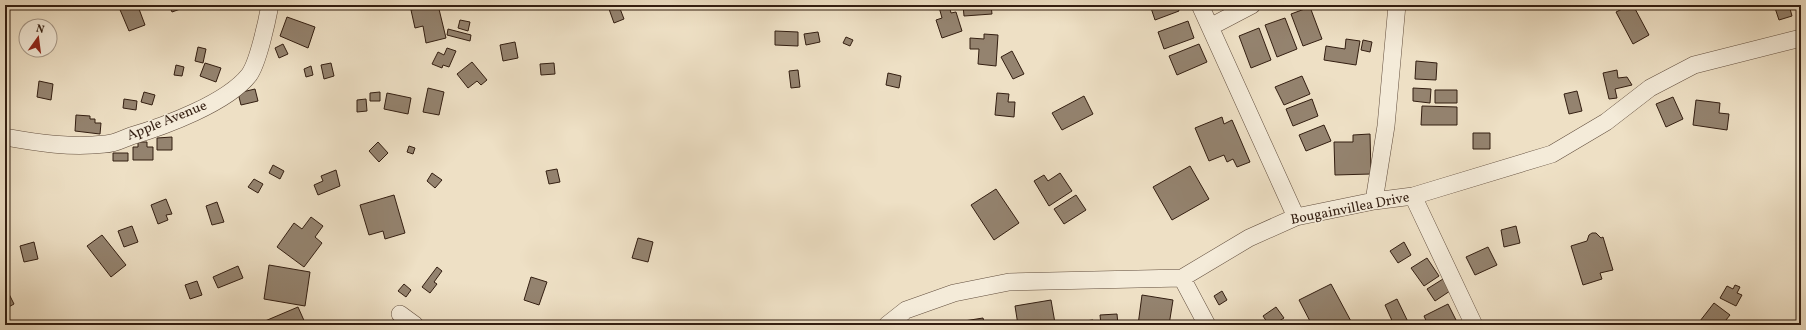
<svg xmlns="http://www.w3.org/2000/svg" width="1806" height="330" font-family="Vollkorn,serif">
	<rect width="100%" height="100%" fill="#eee0c5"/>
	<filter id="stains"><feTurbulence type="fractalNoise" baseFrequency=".005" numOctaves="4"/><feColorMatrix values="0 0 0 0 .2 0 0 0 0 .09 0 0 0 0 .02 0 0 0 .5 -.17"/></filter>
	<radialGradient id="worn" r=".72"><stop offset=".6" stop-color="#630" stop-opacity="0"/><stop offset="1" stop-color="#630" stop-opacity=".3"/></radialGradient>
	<path fill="#94836f" stroke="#331e11" d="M118 5H141L142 8 139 9 145 25 129 31Z
		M169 5H182L183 8 172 12Z
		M438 5 446 38 426 43 423 26 415 28 411 10Z
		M940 5H949L951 13 956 12 962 31 942 38 936 20 942 18 939 7H941Z
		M963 5H991L992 14 964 16Z
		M1150 5H1177L1179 11 1155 20Z
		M1630 5H1633L1649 35 1633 44 1616 12Z
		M1774 5H1789L1792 16 1779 20Z
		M619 6 624 19 614 23 609 9Z
		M1310 7 1322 39 1303 46 1291 14Z
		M287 17 315 27 308 48 280 36Z
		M1285 18 1297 49 1277 57 1265 25Z
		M460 20 470 22 468 31 458 28Z
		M1188 21 1194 38 1164 49 1158 32Z
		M1259 28 1271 60 1251 68 1239 36Z
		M448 29 471 35 470 41 447 35Z
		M775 31 798 32V46L775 45Z
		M818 32 820 42 806 45 804 34Z
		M984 34 998 35 996 66 978 64 979 49H970V38L984 39Z
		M846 37 853 40 850 46 843 43Z
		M1346 39 1360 41 1356 65 1324 60 1326 46 1345 49Z
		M1363 40 1372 42 1370 52 1361 50Z
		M515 42 518 58 503 61 500 45Z
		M283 44 288 54 279 58 275 48Z
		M1199 44 1207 62 1177 75 1169 56Z
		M198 47 206 49 203 63 195 61Z
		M447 48 456 51 449 67 443 65 442 68 432 64 438 52 444 55Z
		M1012 51 1024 74 1013 79 1001 57Z
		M1416 61 1437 63 1436 80 1415 79Z
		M472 62 487 80 481 85 477 81 468 88 457 74Z
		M205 63 221 68 216 82 200 76Z
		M331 63 334 76 324 79 321 65Z
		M554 63 555 74 541 75 540 64Z
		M176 65 184 67 182 76 174 75Z
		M311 66 313 75 306 77 304 69Z
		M798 70 800 87 791 88 789 71Z
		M1617 70 1618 78 1627 77 1632 85 1615 89 1617 98 1609 99 1603 73Z
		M888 73 901 76 899 88 886 85Z
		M1302 76 1310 94 1284 105 1275 87Z
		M39 81 53 84 51 100 37 97Z
		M428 88 444 92 439 115 423 112Z
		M1413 88 1431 89 1430 103 1413 101Z
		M255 89 258 101 241 105 238 93Z
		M1435 90H1457V103H1435Z
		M1577 91 1582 111 1569 114 1564 94Z
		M144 92 155 95 152 105 141 102Z
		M380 92V101H370V93Z
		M387 93 411 98 408 114 384 109Z
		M997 93 1009 94 1008 102H1015L1014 117 995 115Z
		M1084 96 1093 114 1062 130 1052 113Z
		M1673 97 1683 119 1666 127 1656 104Z
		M124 99 137 101 136 110 123 108Z
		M366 99 367 111 357 112V100Z
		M1312 99 1318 116 1293 126 1286 109Z
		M1696 100 1720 103 1719 113 1729 114 1727 130 1693 125Z
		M1422 106 1457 107V125H1421Z
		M76 115 90 116V119H95V123H101L100 134 75 131Z
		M1222 117 1224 124 1232 120 1250 162 1237 167 1233 159 1227 162 1224 155 1209 161 1195 128Z
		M1324 125 1331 141 1306 151 1299 135Z
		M1473 133H1490V149H1473Z
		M1370 134 1371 174 1335 175 1334 142H1353V135Z
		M172 137V150H157V138Z
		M138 142H147V147H153V160H133V147H138Z
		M378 142 388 153 379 162 369 151Z
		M409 146 415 148 413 154 407 152Z
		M113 153H128V161H113Z
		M273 165 284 171 280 179 269 173Z
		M1190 166 1209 199 1172 220 1153 187Z
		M557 169 560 182 549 184 546 171Z
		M336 170 340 186 318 195 314 185 323 181 321 176Z
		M432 173 442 180 435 188 427 181Z
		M1060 173 1072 191 1049 206 1034 181 1044 175 1048 181Z
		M254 179 263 184 258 193 248 187Z
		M996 189 1019 223 994 240 971 205Z
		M394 195 405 233 385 239 383 231 369 235 360 205Z
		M1076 195 1086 210 1064 224 1054 209Z
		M166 199 172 214 166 215 168 220 158 224 151 205Z
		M217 202 224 222 212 225 206 206Z
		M311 217 323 226 315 237 322 243 304 267 277 247 294 223 302 229Z
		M132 226 138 242 124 247 118 231Z
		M1516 226 1520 243 1504 247 1501 230Z
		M1592 233H1596L1601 238 1603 237 1613 270 1600 273 1602 279 1583 285 1571 246 1587 241 1589 235Z
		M102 235 126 265 111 277 87 246Z
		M638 238 653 242 648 262 632 258Z
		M34 242 38 259 24 262 20 246Z
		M1404 242 1411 255 1398 263 1390 251Z
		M1488 247 1497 265 1475 275 1466 257Z
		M1427 258 1439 276 1424 286 1411 268Z
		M269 265 310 272 305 306 264 299Z
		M238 266 243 278 218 288 213 277Z
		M437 267 442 271 434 282 437 284 430 293 422 287Z
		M531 277 547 282 539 305 524 300Z
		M1443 279 1450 291 1435 301 1427 289Z
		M197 281 202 295 190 299 185 285Z
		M404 284 411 290 406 297 398 291Z
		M1331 284 1353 325H1312L1299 300Z
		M1735 285 1740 287 1737 293 1742 295 1736 306 1720 298 1727 286 1733 289Z
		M1222 291 1227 300 1219 305 1214 296Z
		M9 294 14 304 5 309V296Z
		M1142 295 1173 300 1169 325H1138Z
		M1397 299 1409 324 1415 322 1417 325H1394L1385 305Z
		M1051 300 1055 323 1018 325 1015 306Z
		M1714 303 1730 315 1722 325H1705L1700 321Z
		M1448 304 1458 324 1428 325 1424 316Z
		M298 307 306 325H259L258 324Z
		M1276 307 1284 318 1273 325H1269L1263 316Z
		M1117 314 1118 325H1101L1100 315Z
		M983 318 985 325H965L964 321Z
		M1093 320 1094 325H1077V322Z"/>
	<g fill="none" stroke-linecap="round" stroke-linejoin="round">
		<g stroke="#624e3e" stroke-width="18">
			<path id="minor" d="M1200 5 1296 217
				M1210 27 1252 5
				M5 137C38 143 71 148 105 144 114 144 123 139 131 136 165 126 227 103 249 75 258 63 267 21 270 5
				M1413 196 1474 325
				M1374 201 1386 126 1397 5
				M1182 278 1207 325
				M400 314 415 325
				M887 325 906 310 954 293 1009 282 1182 278 1249 238 1296 217 1374 201 1413 196 1552 154 1606 122 1650 88 1694 65 1801 38"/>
		</g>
		<use href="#minor" stroke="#f4ebd9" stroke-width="17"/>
	</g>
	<g text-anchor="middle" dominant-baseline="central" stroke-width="3" stroke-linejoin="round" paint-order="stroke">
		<g font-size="14" fill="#331e11" stroke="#f4ebd9">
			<text transform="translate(167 121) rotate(-22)">Apple Avenue</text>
			<text transform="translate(1350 209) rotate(-11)">Bougainvillea Drive</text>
		</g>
	</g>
	<rect width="1806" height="330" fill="none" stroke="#eee0c5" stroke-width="20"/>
	<rect x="6" y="6" width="1794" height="318" fill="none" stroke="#331e11" stroke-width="2"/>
	<rect x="10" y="10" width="1786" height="310" fill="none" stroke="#331e11"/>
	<g transform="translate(38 38) rotate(14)"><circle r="19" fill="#f4ebd9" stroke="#a79989"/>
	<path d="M0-3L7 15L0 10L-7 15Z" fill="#8f2418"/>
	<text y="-6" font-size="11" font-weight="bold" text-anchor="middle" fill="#331e11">N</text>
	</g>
	<rect width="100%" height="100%" filter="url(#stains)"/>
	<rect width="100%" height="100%" fill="url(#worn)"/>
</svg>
